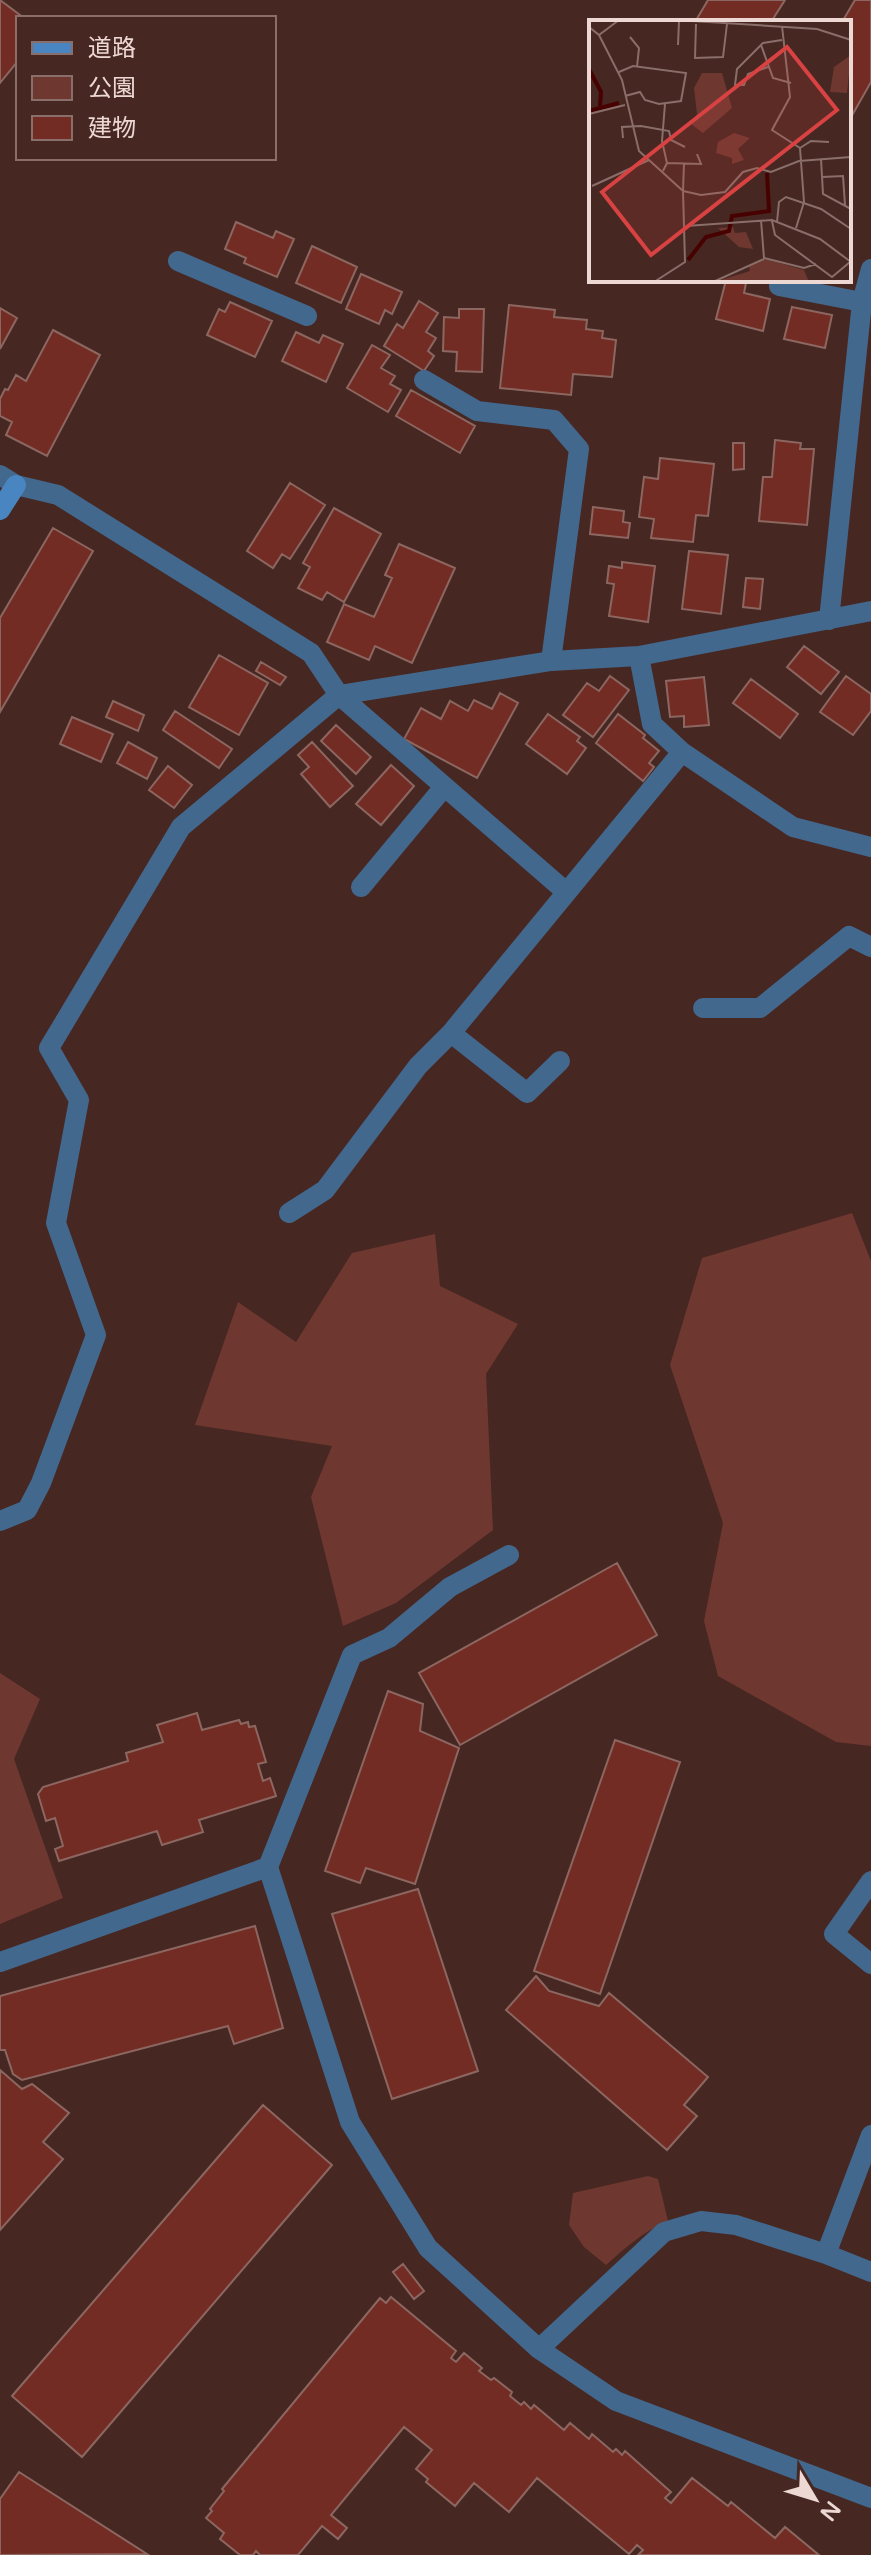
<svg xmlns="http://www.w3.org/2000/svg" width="871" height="2555" font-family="'Varela Round','Noto Sans JP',sans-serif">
	<rect width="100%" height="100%" fill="#472722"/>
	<path fill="#6e3830" d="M852 1213 871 1261V1746L836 1742 718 1676 704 1621 723 1523 670 1365 702 1258Z
		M435 1234 440 1286 518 1324 486 1374 493 1530 396 1603 343 1626 311 1497 332 1446 195 1425 238 1302 296 1342 352 1253Z
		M0 1673 40 1699 14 1759 63 1898 0 1924Z
		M648 2176 658 2179 668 2221C644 2231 625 2248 606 2265L584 2247 569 2225 573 2193Z"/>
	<path fill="#722c23" stroke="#8c6761" stroke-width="2" d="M0 0 24 18H18V61L0 83Z
		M708 0H785L771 22H695Z
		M855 0H871V82L850 119 849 22H842Z
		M236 222 273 238 276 231 294 239 277 277 244 263 246 258 225 249Z
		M312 246 357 267 341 303 296 283Z
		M361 274 402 292 392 314 385 310 379 324 346 309Z
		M726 280 746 283 744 293 770 299 763 331 716 319Z
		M419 301 438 313 426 332 436 338 428 351 434 356 424 371 384 346 397 324 403 328Z
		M230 302 272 321 255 357 207 335 219 309 225 312Z
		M509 305 555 310 554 317 587 320 586 329 603 331 602 338 616 340 612 377 573 374 571 395 500 388Z
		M792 307 832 315 825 348 784 339Z
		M0 308 17 318 0 349Z
		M459 309H484L482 372 456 371 457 352 443 351 444 317 459 318Z
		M53 330 100 355 47 456 6 435 12 422 0 416V399L5 389 8 390 16 375 26 381Z
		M296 332 319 343 323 335 343 344 326 382 282 361Z
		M372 345 390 355 381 368 395 376 390 384 401 390 388 412 347 388Z
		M411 390 475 426 460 453 396 416Z
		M775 440 801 443 800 449H814L807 525 759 521 763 477H772Z
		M733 443H744V469L733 470Z
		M660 458 714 464 708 516 696 515 693 542 651 538 654 519 639 517 644 477 658 479Z
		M290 483 325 505 290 559 282 554 273 568 247 551Z
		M593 507 624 511 623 522 630 523 628 538 590 534Z
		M334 508 381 534 344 602 327 592 322 600 298 588 310 567 303 563Z
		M53 528 93 551 0 712V618Z
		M399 544 455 568 412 663 375 646 369 660 327 642 344 604 374 617 392 578 385 575Z
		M689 551 728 555 721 614 682 609Z
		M622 562 655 566 648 622 609 616 614 584 607 583 609 566 622 568Z
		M746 578 763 579 760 609 743 607Z
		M804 646 839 672 821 694 787 667Z
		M219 655 268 683 239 735 189 707Z
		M261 662 286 677 280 685 256 671Z
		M610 676 629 690 593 737 563 715 587 683 599 691Z
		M846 676 871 694V711L853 735 820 712Z
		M704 677 709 725 684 727V716L670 717 666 681Z
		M751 679 798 714 780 738 733 703Z
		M500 693 518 703 477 778 404 739 421 708 441 719 450 701 468 711 474 700 492 709Z
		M113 701 144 715 138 731 106 717Z
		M175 711 232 749 219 768 163 730Z
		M548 714 580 737 577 741 586 748 567 774 526 744Z
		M618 714 645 735 643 738 659 751 649 763 654 767 643 781 596 743Z
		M72 717 113 734 101 762 60 744Z
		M336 725 371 757 356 774 321 741Z
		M128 742 157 758 147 779 117 763Z
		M312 742 353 786 330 807 301 774 309 767 298 755Z
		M391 765 414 786 381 825 356 804Z
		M168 766 192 785 174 808 149 790Z
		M617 1563 657 1635 460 1745 419 1673Z
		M388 1691 423 1704 420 1731 459 1748 415 1884 366 1868 360 1883 325 1871Z
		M197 1713 202 1730 239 1720 241 1724 248 1722 249 1727 255 1726 266 1762 258 1764 263 1781 270 1778 276 1796 199 1820 203 1832 162 1845 157 1831 59 1861 55 1849 63 1846 55 1818 46 1821 38 1794 43 1787 128 1761 126 1753 163 1742 157 1725Z
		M615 1740 680 1762 600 1994 534 1971Z
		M418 1889 478 2071 392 2099 332 1914Z
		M255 1926 283 2028 234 2044 228 2026 22 2080 13 2074 5 2050H0V1996Z
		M536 1976 549 1991 599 2006 609 1993 708 2077 684 2105 697 2116 667 2150 506 2010Z
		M0 2070 22 2089 32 2084 69 2113 43 2142 63 2159 0 2230Z
		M263 2105 332 2165 82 2457 12 2396Z
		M403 2264 424 2291 414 2299 393 2272Z
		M391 2297 456 2351 451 2358 456 2362 464 2353 482 2368 479 2371 491 2380 494 2378 512 2392 510 2396 521 2405 524 2402 531 2409 534 2405 564 2430 570 2423 589 2439 592 2434 613 2452 616 2449 622 2455 625 2451 671 2492 665 2498 671 2503 692 2478 728 2506 731 2502 775 2538 785 2527 819 2555H638L643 2550 637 2545 629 2554 537 2478 509 2512 474 2483 455 2506 426 2482 428 2479 416 2469 432 2450 404 2427 331 2515 347 2528 338 2539 322 2526 298 2555H260L256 2551 253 2555H240L220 2539 224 2533 206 2518 212 2511 210 2509 224 2491 222 2489 380 2298 386 2303Z
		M19 2472 147 2554 0 2555V2499Z"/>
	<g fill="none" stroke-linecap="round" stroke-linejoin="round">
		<path stroke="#43688d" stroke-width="20" d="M178 261 307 316
			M424 380 477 411 554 420 579 449 551 661
			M268 1867 352 1655 389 1638 450 1587 509 1555"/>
		<path stroke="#43688d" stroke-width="20" d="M779 286 862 302
			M0 475 16 485 58 495 311 653 339 695 551 661 639 656 871 611
			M829 620 862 302 871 269
			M639 656 652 724 682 752 793 827 871 847
			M361 887 444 787
			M703 1008H760L849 936 871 947
			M560 1061 527 1093 451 1033 682 752
			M289 1213 325 1190 418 1066 451 1033
			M0 1521 27 1510 41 1483 96 1335 56 1223 79 1100 49 1048 181 827 339 695 565 891
			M871 1881 834 1934 871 1964
			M0 1962 268 1867 350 2122 428 2248 539 2349 616 2401 871 2498
			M826 2254 871 2135
			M539 2349 664 2232 701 2221 736 2225 826 2254 871 2272"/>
		<path stroke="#4986c1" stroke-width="20" d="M0 510 16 485"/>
	</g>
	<g transform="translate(589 20)">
		<rect width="262" height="262" fill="#472722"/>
		<path d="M262 35 258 73 241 72 245 47ZM113 53H133L143 88 114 113 102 104 108 94 105 68ZM145 113 161 118 149 129 155 140 143 144V138L127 133 129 122ZM144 207 146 213 157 212 164 229 150 227 129 208ZM176 239 215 250 220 262H125L161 251 160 246Z" fill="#6e3830"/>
		<path fill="none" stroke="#470100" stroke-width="4" d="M0 49 12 72 11 86M0 91 30 83M99 240 117 217 140 211 143 196 180 191 178 153"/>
		<path fill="none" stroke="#896e69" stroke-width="2" d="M87 0 228 9 262 20M107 4 106 38 134 37 138 4M193 6 201 77 183 110 211 128 215 182 207 208M0 7 10 15 33 60 50 131 94 171 96 242 65 262M10 15 30 0M41 17 50 28 48 47M89 25 90 1M172 25 184 58 202 63M179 47 159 54 155 65H146L148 49 174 23 193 20M30 52 44 46 97 53 92 81 70 84 56 80 51 72 36 76M0 94 36 85M34 118 33 107 52 106 80 111 82 120 96 127M211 128 222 121 240 122M232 139 234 174 262 189M78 143 112 144 108 134M95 143 94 171 112 175 136 172 154 152 168 148 182 152 210 141 262 137M74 151 78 143 73 121 76 84M233 157 254 156 256 185M3 166 60 140M172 200 175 238 215 248 227 244M183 201 186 215 243 257 261 242M188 202 190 182 197 177 232 189 262 209M97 206 183 200 231 219 262 242M124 262 175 239"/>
		<path fill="#d94242" fill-opacity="0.15" stroke="#d94242" stroke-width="4" d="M198 27 248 90 62 235 13 172Z"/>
		<rect width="262" height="262" fill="none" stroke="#edd8d4" stroke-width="4"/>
	</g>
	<rect x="16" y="16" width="260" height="144" fill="#472722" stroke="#896e69" stroke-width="2"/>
	<rect x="32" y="42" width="40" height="12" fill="#4986c1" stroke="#896e69" stroke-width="2"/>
	<text x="88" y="56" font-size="24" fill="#edd8d4">道路</text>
	<rect x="32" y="76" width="40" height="24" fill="#6e3830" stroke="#896e69" stroke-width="2"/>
	<text x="88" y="96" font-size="24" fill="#edd8d4">公園</text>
	<rect x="32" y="116" width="40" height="24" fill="#722c23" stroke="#896e69" stroke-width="2"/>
	<text x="88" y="136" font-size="24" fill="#edd8d4">建物</text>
	<g transform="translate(815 2499) rotate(128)" stroke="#472722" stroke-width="6" paint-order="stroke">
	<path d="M0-6L14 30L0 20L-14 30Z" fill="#edd8d4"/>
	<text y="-12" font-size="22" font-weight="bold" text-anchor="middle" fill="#edd8d4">N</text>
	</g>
</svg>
